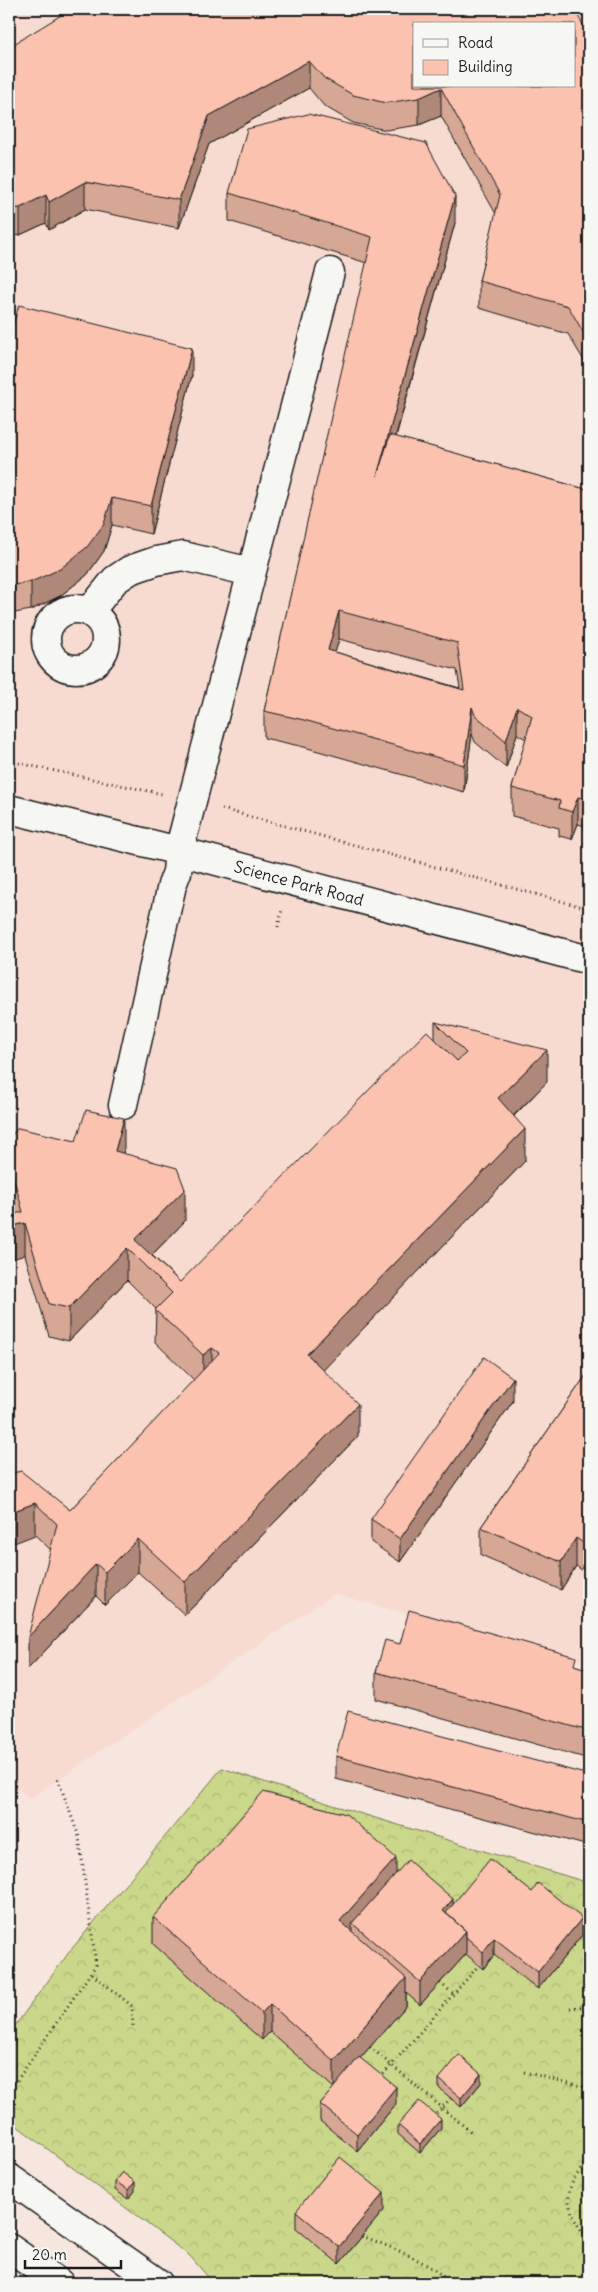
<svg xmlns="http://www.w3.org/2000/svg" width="598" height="2292" font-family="Delius,sans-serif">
	<defs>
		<pattern id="forest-crowns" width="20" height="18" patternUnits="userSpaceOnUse" patternTransform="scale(1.25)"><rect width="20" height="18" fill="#cbd78a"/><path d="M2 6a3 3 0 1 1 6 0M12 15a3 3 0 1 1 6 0" fill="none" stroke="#aeb876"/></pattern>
	</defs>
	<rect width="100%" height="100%" fill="#f7e6de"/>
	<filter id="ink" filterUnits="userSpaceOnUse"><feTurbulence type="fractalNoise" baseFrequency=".02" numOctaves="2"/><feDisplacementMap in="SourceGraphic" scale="10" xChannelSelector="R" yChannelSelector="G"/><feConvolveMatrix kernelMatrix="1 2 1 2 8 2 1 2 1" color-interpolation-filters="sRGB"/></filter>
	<g filter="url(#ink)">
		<path fill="#f8dbd0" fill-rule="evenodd" d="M9 9H589V1663L334 1594 29 1799 9 1779ZM414 24H574V86H414Z"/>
		<path fill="url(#forest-crowns)" stroke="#747a53" d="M222 1768 336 1806 589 1883V2283H213L190 2256 9 2120V2034L70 1951Z"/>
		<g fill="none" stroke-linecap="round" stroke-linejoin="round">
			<g stroke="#1c1c1c" stroke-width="31">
				<path id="minor" d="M46 639a30 30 0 1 1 60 0a30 30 0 1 1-60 0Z
					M90 611 115 580 130 570 156 561 183 556 251 572
					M9 809 179 851 589 960
					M123 1105 172 885 177 872 179 851 330 272"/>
			</g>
			<g stroke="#1c1c1c" stroke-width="31">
				<path id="major" d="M9 2178 158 2283
					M9 2248 59 2283"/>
			</g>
			<path stroke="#1c1c1c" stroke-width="3" stroke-dasharray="1 4" stroke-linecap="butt" d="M9 761 162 794
				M222 809 579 906 589 907
				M278 927 282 910
				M92 1974 132 2006 133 2026
				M440 1983 454 1994
				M570 2008 589 2006
				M370 2047 471 2132
				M524 2072 589 2088
				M380 2078 479 1965
				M9 2084 13 2085 16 2082 96 1965 79 1837 58 1779
				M433 2117 451 2098
				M589 2157C584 2166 574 2177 570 2188 565 2204 576 2228 589 2238
				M362 2236C392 2248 427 2260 450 2283"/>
			<use href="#minor" stroke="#f6f6f2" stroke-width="28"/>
			<use href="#major" stroke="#f6f6f2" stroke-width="28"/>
		</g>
		<path fill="#d7a796" stroke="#1c1c1c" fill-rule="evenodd" d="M589 35V369L568 334 479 308V281L496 214 441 116 419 125 386 130 353 123 324 106 309 88 209 144 179 228 85 209 49 230 46 223 20 235 9 237V47Z
			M229 193 455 223 396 437 589 490V836L585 835V826L578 824 572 839 559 836V828L512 816V788L526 739 517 734 506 768 475 742 472 734 464 792 304 747 264 738V711L367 263 229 221ZM339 639 457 670 460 688 335 652Z
			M9 324 192 375 151 534 112 525 104 551 87 575 60 596 31 610 9 614Z
			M435 1022 547 1082 514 1116 525 1161 323 1370 358 1436 185 1615 138 1572 105 1605 96 1596 28 1669 51 1550 35 1535 9 1474 70 1510 194 1380 155 1342 156 1309 127 1280 69 1341 49 1336 25 1255 9 1193V1138L76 1141 124 1150 123 1153 185 1221 152 1255 180 1282 435 1039Z
			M589 1371V1575L576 1566 561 1590 481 1555V1527Z
			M513 1401 400 1562 371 1542V1519Z
			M400 1644 576 1666 589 1670V1759L376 1699V1672Z
			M336 1756 589 1775V1846L336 1779Z
			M396 1874 453 1905 582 1935 538 1989 494 1955 483 1969 466 1954 420 2005 406 1993V2006L360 2058 396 2104 357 2151 320 2121V2104L334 2088 270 2032 262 2040 153 1944V1917Z
			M439 2079 481 2083 461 2107 439 2088Z
			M398 2125 441 2128 420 2153 398 2134Z
			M115 2181 135 2191 128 2199 115 2190Z
			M384 2210 339 2264 296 2228V2211Z"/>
		<path fill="#af887a" stroke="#1c1c1c" d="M309 61V88L209 144 179 228V200L209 116Z
			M441 88V116L419 125V98Z
			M85 182V209L49 230V202Z
			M46 195V223L20 235V208Z
			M455 196V223L377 503V476Z
			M192 348V375L151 534V506Z
			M112 498V525L104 551 87 575 60 596 31 610V582Z
			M339 611V639L328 678V650Z
			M472 707V734L464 792V765Z
			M517 707V734L506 768V741Z
			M578 797V824L572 839V812Z
			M547 1050V1082L498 1131V1098Z
			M124 1118V1150L115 1183V1151Z
			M525 1129V1161L307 1387V1354Z
			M185 1189V1221L143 1264 135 1240Z
			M25 1223V1255L9 1260V1227Z
			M127 1248V1280L69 1341V1308Z
			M212 1348V1380L203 1388V1355Z
			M513 1378V1401L400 1562V1539Z
			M358 1404V1436L185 1615V1582Z
			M35 1503V1535L9 1545V1513Z
			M576 1538V1566L561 1590V1562Z
			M138 1539V1572L105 1605V1572Z
			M96 1564V1596L28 1669V1637Z
			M396 1858V1885L352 1923V1935L340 1921Z
			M453 1899V1922L443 1911Z
			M582 1918V1935L538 1989V1972Z
			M466 1931V1954L420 2005V1982Z
			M494 1938V1955L483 1969V1952Z
			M406 1978V2006L334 2088V2061Z
			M270 2004V2032L262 2040V2013Z
			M481 2074V2083L461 2107V2098Z
			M396 2087V2104L357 2151V2134Z
			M441 2119V2128L420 2153V2144Z
			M135 2182V2191L128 2199V2190Z
			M384 2193V2210L339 2264V2247Z"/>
		<path fill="#fac2af" stroke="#1c1c1c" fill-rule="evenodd" d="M71 9H574L589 35V342L568 306 479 281 500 195 441 88 419 98 386 103 353 95 324 78 309 61 209 116 179 200 85 182 49 202 46 195 20 208 9 209V47ZM414 24H574V86H414Z
			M308 114 426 143 455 196 377 476 390 435 589 490V809L585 807 587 799 578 797 572 812 559 808 560 801 512 788 532 716 517 707 506 741 475 715 472 707 464 765 304 720 264 711 372 237 229 193 247 129ZM339 611 457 643 464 690 328 650Z
			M19 305 192 348 151 506 112 498 104 524 87 547 60 569 31 582 9 586V324L13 325Z
			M435 1022 547 1050 498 1098 525 1129 307 1354 358 1404 185 1582 138 1539 105 1572 96 1564 28 1637 57 1524 35 1503 9 1513V1474L21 1471 70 1510 219 1353 212 1348 203 1355 155 1310 172 1293 127 1248 69 1308 49 1304 25 1223 9 1227V1215L23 1212 9 1161V1138L18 1128 76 1141 86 1110 124 1118 115 1151 177 1168 185 1189 135 1240 180 1282 427 1031 457 1061 466 1053Z
			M484 1357 513 1378 400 1539 371 1519Z
			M589 1371V1547L576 1538 561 1562 481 1527Z
			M409 1610 576 1657 574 1665 589 1670V1731L376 1672 385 1640 400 1644Z
			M348 1711 589 1775V1823L336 1756Z
			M263 1792 346 1814 396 1858 340 1921 406 1978 334 2061 270 2004 262 2013 153 1917Z
			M490 1859 532 1892 538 1883 582 1918 538 1972 494 1938 483 1952 466 1937V1931L446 1913Z
			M408 1860 453 1899 443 1911 466 1931 420 1982 352 1923Z
			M459 2055 481 2074 461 2098 439 2079Z
			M359 2057 396 2087 357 2134 320 2104Z
			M419 2101 441 2119 420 2144 398 2125Z
			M340 2157 384 2193 339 2247 296 2211Z
			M122 2172 135 2182 128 2190 115 2181Z"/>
	</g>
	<g text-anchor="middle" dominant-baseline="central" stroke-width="4" stroke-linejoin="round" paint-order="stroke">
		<g font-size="16" fill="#1c1c1c" stroke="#f6f6f2">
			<text transform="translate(299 883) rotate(15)">Science Park Road</text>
		</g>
	</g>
	<rect width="598" height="2292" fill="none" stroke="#f6f6f2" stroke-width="30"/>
	<rect x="15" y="15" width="568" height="2262" fill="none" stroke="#1c1c1c" stroke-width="2" filter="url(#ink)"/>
	<rect x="413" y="22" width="162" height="65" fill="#f6f6f2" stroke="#9f9f9c"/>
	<rect x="423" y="39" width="25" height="8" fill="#f6f6f2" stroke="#9f9f9c"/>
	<text x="458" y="48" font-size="15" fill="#1c1c1c">Road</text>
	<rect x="423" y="60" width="25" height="15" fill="#fac2af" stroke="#9f9f9c"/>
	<text x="458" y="72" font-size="15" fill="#1c1c1c">Building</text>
	<path d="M25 2260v8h96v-8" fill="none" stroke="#1c1c1c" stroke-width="2.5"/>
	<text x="32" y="2260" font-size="15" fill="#1c1c1c" stroke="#f6f6f2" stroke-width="4" paint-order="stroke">20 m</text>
</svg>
